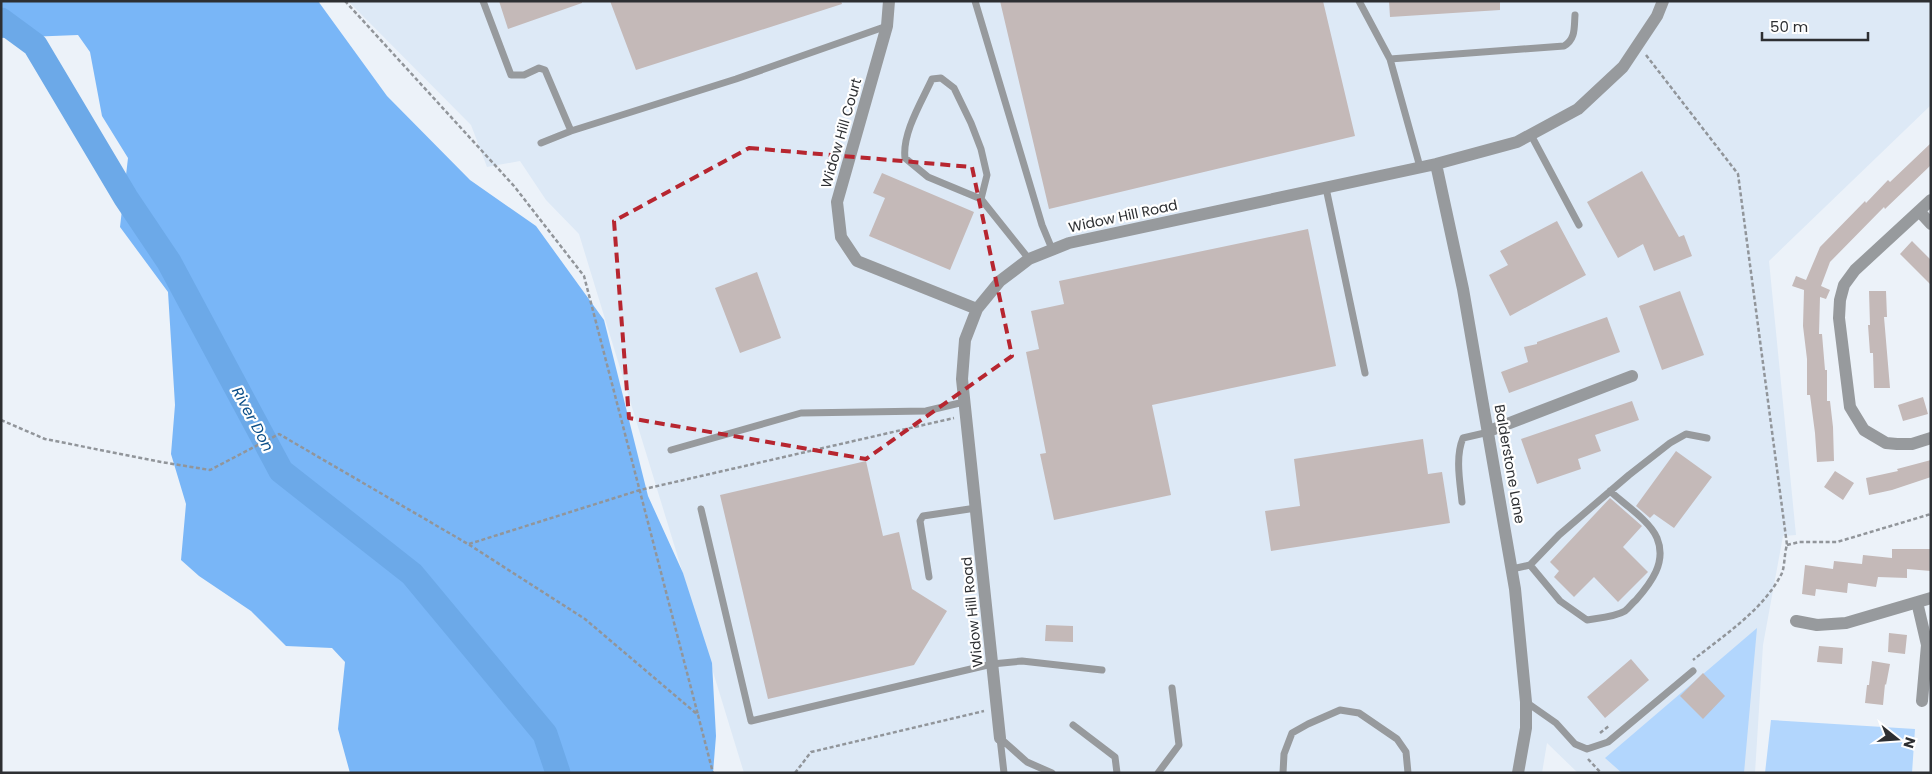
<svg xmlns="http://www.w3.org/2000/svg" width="1932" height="774" font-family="Poppins,sans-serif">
	<rect width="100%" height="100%" fill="#ecf2f9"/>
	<path fill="#dde9f6" d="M348 1H1931V105L1769 261 1796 535 1783 536 1763 645 1755 773H1578L1547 743 1542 773H744L579 234 546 200 520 161 487 167 471 125Z"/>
	<path fill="#b2d6fd" d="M1757 628 1744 773H1622L1605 758Z
		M1771 720 1915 729 1912 773H1765Z"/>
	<path fill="#79b6f7" d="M1 1H318L387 96 470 180 536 226 604 320 648 496 683 573 712 663 716 736 713 773H350L338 729 345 662 332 648 286 646 251 611 199 576 181 560 186 504 171 454 175 405 168 292 120 227 128 158 102 116 90 52 78 35 1 38Z"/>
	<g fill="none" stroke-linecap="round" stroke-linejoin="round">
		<path stroke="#6ca9e8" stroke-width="25" d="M1 20 35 45 126 198 169 262 281 471 412 574 545 734 558 773"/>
	</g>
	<path fill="#c4b9b8" d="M499 1H582V3L508 29Z
		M610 1H841L842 4 636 70Z
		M1000 1H1323L1355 136 1049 209Z
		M1389 1H1500V10L1390 17Z
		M1931 143V165L1885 209 1884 207 1830 262 1821 286 1830 290 1826 299 1820 297 1819 334H1822L1825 370H1827V401H1830L1833 427 1834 461 1817 462 1815 433 1810 395H1807V359L1803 326 1804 290 1792 286 1796 276 1806 280 1820 247 1865 201 1866 203 1888 180 1890 182Z
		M1642 171 1679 237 1684 235 1692 256 1654 271 1643 244 1618 258 1587 202Z
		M882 173 974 212 950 270 869 236 885 198 873 193Z
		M1557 221 1586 275 1510 316 1489 275 1508 265 1500 251Z
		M1308 229 1336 366 1152 405 1171 495 1054 520 1040 454 1046 453 1026 352 1039 349 1031 311 1064 304 1059 281Z
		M1912 241 1931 260V285L1900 254Z
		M757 272 781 338 740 353 715 288Z
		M1680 291 1704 355 1662 370 1639 306Z
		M1869 291H1886L1887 317H1884L1890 388H1874L1873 353H1870L1868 325H1870Z
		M1607 317 1620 352 1509 393 1501 372 1528 362 1524 347 1537 344V342Z
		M1923 397 1928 414 1903 421 1898 405Z
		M1632 401 1639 420 1595 435 1601 451 1578 459 1581 469 1537 484 1521 439Z
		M1423 439 1428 474 1442 472 1450 523 1271 551 1265 511 1300 506 1294 459Z
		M1676 451 1712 477 1674 528 1654 514 1650 518 1636 506Z
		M1931 460V477L1892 490 1869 495 1866 478 1898 471 1897 469Z
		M866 461 883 536 899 532 912 589 947 611 914 665 768 699 720 495Z
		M1835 471 1854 483 1843 500 1824 487Z
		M1610 498 1642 526 1623 547 1648 572 1618 602 1594 577 1574 597 1554 577 1559 571 1550 562Z
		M1892 549H1931V571L1907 569V578L1878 577 1876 587 1848 583 1847 593 1816 589 1815 596 1802 594 1805 565 1833 569 1834 561 1862 564 1863 555 1892 558Z
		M1046 625 1073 626V642L1045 641Z
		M1889 633 1907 635 1905 654 1888 652Z
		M1819 646 1843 648 1842 664 1817 662Z
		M1631 659 1649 680 1605 718 1587 697Z
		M1872 661 1890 664 1886 685 1885 684 1883 705 1865 703 1867 685H1869Z
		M1703 673 1725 696 1703 719 1680 696Z"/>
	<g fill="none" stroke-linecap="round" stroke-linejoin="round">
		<path stroke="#91959a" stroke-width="2.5" stroke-dasharray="4 2.5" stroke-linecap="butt" d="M345 1 514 186 584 276 698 715
			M1646 55 1738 174 1787 545C1784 554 1785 568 1781 575 1762 611 1724 635 1693 660
			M1 420 45 439 161 462 210 470 279 434 468 544 585 619 698 715 713 773
			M469 544 640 490 954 418
			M1787 545 1799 542H1837L1931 514
			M1600 733 1610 725
			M1588 759 1601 773
			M795 773 811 752 984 711"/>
		<path stroke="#979a9d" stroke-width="7" d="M483 1 511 75H524L539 68 545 70 571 131
			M975 1 1042 225 1052 249
			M1359 1 1390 59 1420 167
			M1390 59 1564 46C1576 39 1574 27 1575 15
			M1531 135 1579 225
			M541 143 571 131 736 79 887 26
			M1326 188 1365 373
			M981 199 987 175 981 149 971 123 954 88 941 78 932 79C922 101 902 133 905 158L928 177 981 199 1029 259
			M671 450 801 413 926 411 964 402
			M1462 502C1460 482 1455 457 1463 438L1489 432
			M701 509 751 721 992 664 1022 661 1102 670
			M1530 565 1559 535 1629 475 1670 443 1686 434 1707 438
			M1512 569 1530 565 1560 601 1587 620C1599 618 1615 617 1625 611 1629 608 1632 603 1636 600 1651 583 1667 562 1657 538 1650 521 1624 504 1610 491
			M929 577 920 521 923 516 976 508
			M1526 702 1556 723 1575 744 1587 749 1608 742 1693 671
			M1073 725 1115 757 1117 773
			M1000 738 1027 762 1052 773
			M1000 738 1004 773
			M1158 773 1179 745 1172 688
			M1283 773 1284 754 1292 733 1308 724 1340 710 1359 713 1397 739 1406 752 1408 773"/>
		<path stroke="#979a9d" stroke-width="12" d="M889 1 887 26 837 202 841 237 857 261 977 309
			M1436 164 1463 289 1515 589 1526 702V728L1518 773
			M1931 200 1855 270 1844 285 1840 300 1839 318 1850 407 1864 430 1886 443 1897 444H1912L1931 438
			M1919 211 1931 224
			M1489 431 1632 376
			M1917 602 1927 645 1922 701
			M1796 621 1817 625 1846 623 1931 598
			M1000 738 962 379 965 340 977 309 1000 281 1029 259 1069 243 1436 164 1517 142 1578 109 1623 67 1657 16 1663 1"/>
	</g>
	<path fill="none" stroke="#b72630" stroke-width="4" stroke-dasharray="10 6" stroke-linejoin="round" d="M749 148 972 167 1012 356 866 459 629 418 614 221Z"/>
	<g text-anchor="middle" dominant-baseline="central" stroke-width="4.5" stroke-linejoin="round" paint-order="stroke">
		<g font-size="14" fill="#2d2f32" stroke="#fff">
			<text transform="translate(841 133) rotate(-74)">Widow Hill Court</text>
			<text transform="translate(1123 216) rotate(-12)">Widow Hill Road</text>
			<text transform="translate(1510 464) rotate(80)">Balderstone Lane</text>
			<text transform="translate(972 612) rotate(-96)">Widow Hill Road</text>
		</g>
		<g font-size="15" font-style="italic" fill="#0c4f89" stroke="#fff">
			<text transform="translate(253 419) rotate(62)">River Don</text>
		</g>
	</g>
	<rect width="1932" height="774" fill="none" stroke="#2d2f32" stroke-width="5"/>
	<g transform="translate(1897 739) rotate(107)" stroke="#ffffff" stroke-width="4" paint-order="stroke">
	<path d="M0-4L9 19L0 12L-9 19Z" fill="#2d2f32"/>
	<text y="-8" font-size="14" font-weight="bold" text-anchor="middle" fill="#2d2f32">N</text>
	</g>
	<path d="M1762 32v8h106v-8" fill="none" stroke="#2d2f32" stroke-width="2.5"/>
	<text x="1770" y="32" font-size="15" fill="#2d2f32" stroke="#ffffff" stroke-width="4" paint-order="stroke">50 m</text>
</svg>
